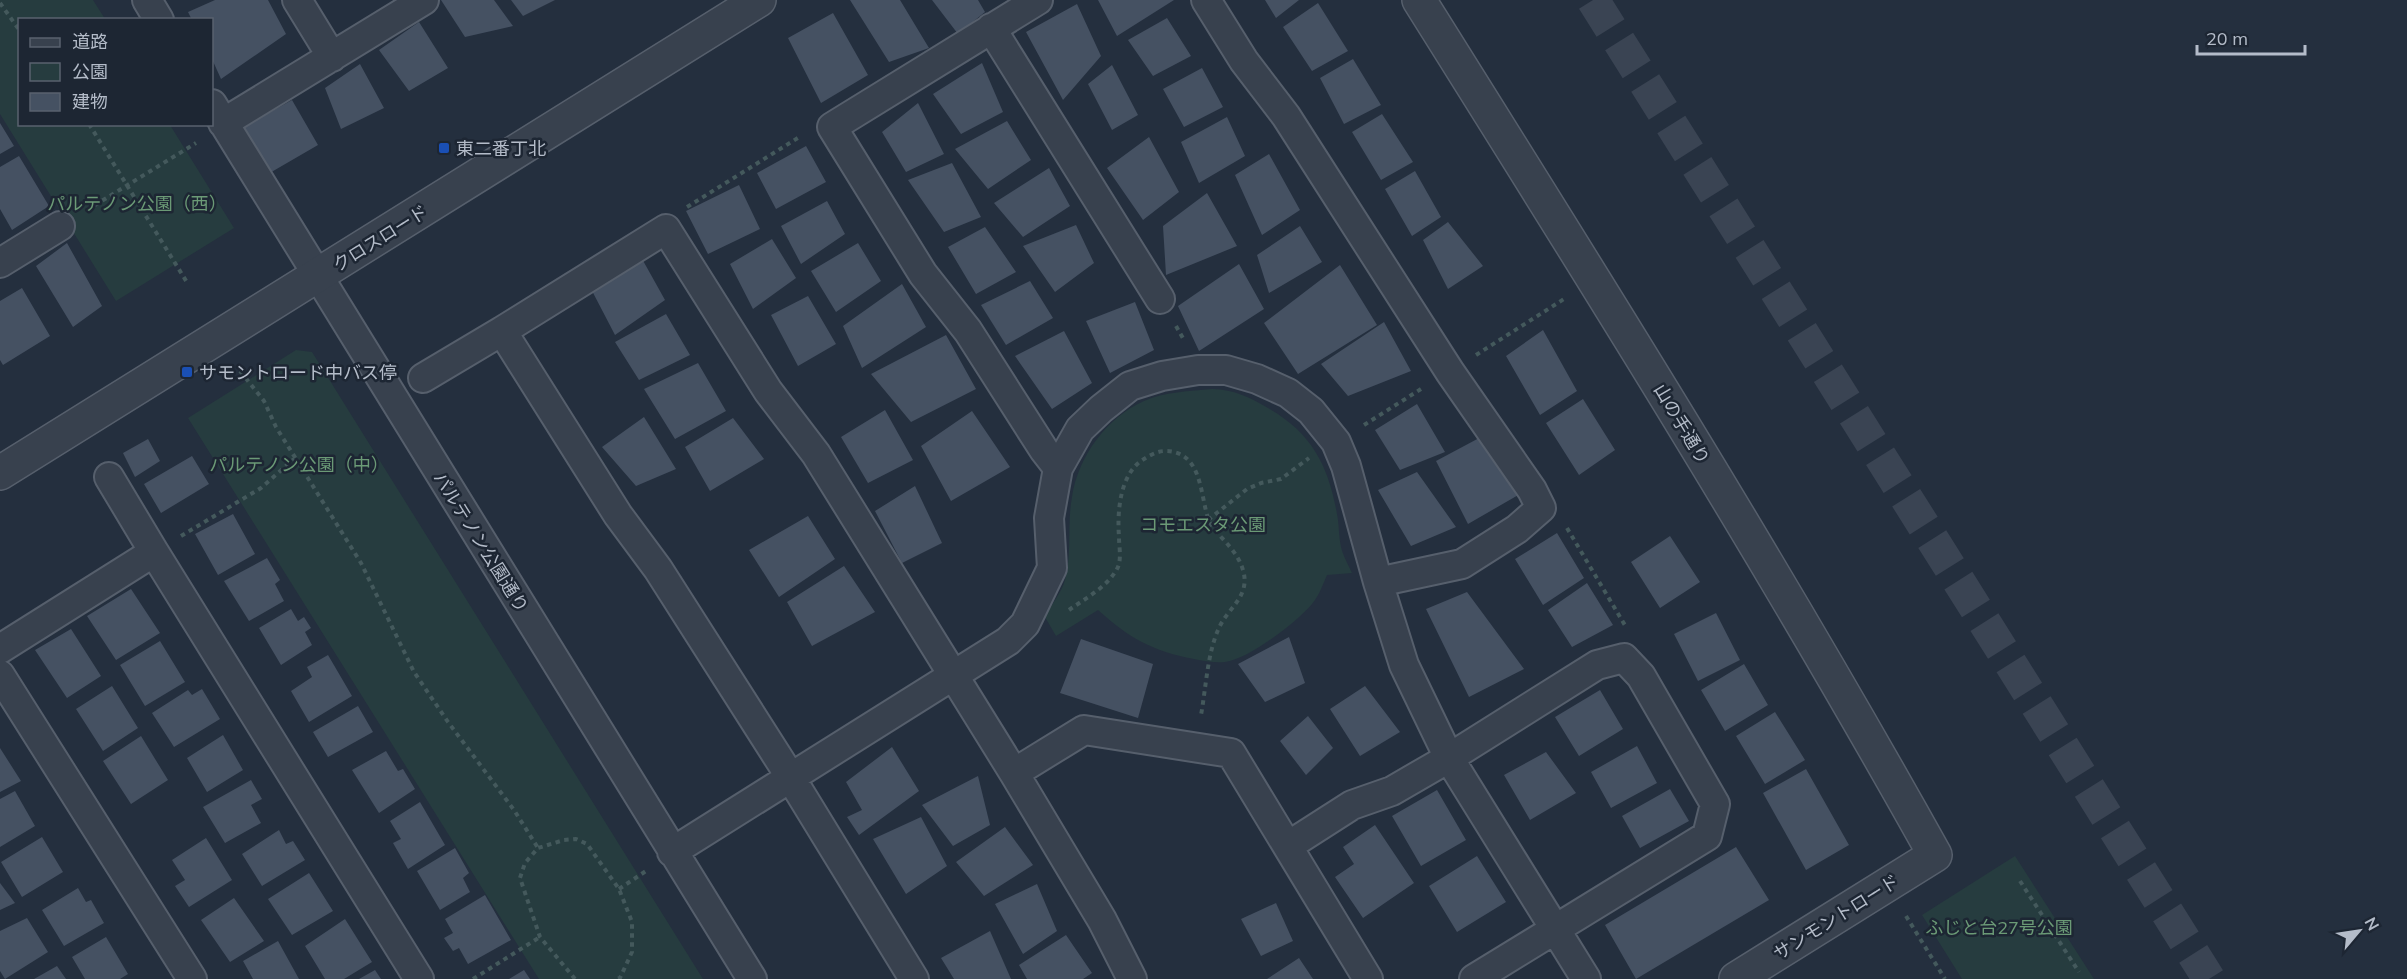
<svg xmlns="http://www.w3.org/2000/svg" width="2407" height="979" font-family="Mulish,'Noto Sans JP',sans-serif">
	<rect width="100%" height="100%" fill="#242f3e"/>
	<path fill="#263c3f" d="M0 0H93L105 19 20 20V124L170 125 234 228 116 301 0 114Z
		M296 350 312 352 703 979H539L188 418Z
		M1212 389C1235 390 1247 396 1268 408 1314 434 1330 469 1338 520 1339 529 1339 538 1341 547 1343 556 1348 564 1352 573L1327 575C1323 584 1319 596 1312 604 1297 622 1249 659 1225 662 1215 663 1204 661 1194 659 1152 651 1129 638 1098 610L1056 636 1045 617C1051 605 1062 592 1065 580 1072 556 1067 523 1072 497 1078 457 1106 418 1144 401 1164 392 1190 391 1212 389Z
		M2015 856 2094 979H1962L1922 915Z"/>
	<path fill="#455162" d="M215 0H268L286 34 221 79 212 59V20H192L188 12Z
		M441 0H494L513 26 465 37Z
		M511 0H555L523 16Z
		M850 0H900L929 48 889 62Z
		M932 0H978L985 12 958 34Z
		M1098 0H1174L1117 36Z
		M1265 0H1299L1276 18Z
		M1318 3 1348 51 1312 71 1283 27Z
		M1077 4 1101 56 1063 100 1026 32Z
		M833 13 868 75 821 103 788 38Z
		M1167 18 1191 56 1153 76 1128 40Z
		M419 22 448 68 409 91 379 50Z
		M1353 59 1381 105 1344 124 1320 78Z
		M982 63 1003 112 961 134 933 94Z
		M360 64 384 108 341 129 325 88Z
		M1112 65 1138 115 1112 130 1088 84Z
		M1202 68 1223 107 1184 127 1163 89Z
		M292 100 318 145 268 174 242 128Z
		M918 103 944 154 906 172 882 132Z
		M1382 114 1413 162 1381 180 1352 132Z
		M1227 117 1245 156 1199 183 1181 142Z
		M1007 121 1031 160 988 189 955 149Z
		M0 123 14 146 0 154Z
		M1149 137 1179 192 1143 220 1107 168Z
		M806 146 826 182 776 209 757 173Z
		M1269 154 1300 210 1262 235 1235 175Z
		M19 156 49 206 12 230 0 209V167Z
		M952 163 981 217 944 232 908 180Z
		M1049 168 1070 206 1023 237 994 203Z
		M1415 171 1441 217 1412 236 1385 189Z
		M739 185 760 229 708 254 686 211Z
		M1207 193 1237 246 1166 275 1163 226Z
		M827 201 845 234 801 264 781 226Z
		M1448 222 1483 266 1448 289 1423 240Z
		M1076 225 1094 263 1055 292 1023 246Z
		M1300 226 1322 262 1269 293 1257 255Z
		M985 227 1016 272 976 294 948 247Z
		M772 239 796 278 753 309 730 264Z
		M67 243 102 306 73 327 36 266Z
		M858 243 881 281 836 312 811 271Z
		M641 257 665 300 615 335 590 287Z
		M1239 264 1264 309 1199 351 1178 306Z
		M1340 265 1377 325 1298 374 1264 323Z
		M1030 281 1053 318 1006 345 981 305Z
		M902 284 926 327 862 368 843 326Z
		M22 288 50 336 3 365 0 360V301Z
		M808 296 836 344 798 366 771 315Z
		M1135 302 1154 350 1110 373 1086 321Z
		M666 314 690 355 639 380 615 342Z
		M1384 322 1411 371 1348 396 1321 364Z
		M1543 330 1577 391 1540 415 1506 356Z
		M1064 331 1092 383 1052 409 1015 356Z
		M946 335 976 389 911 422 871 374Z
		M698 363 726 411 675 439 644 389Z
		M1583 399 1615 450 1579 475 1546 423Z
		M1417 404 1445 452 1400 470 1375 430Z
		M885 410 913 460 868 483 841 437Z
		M972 411 1010 467 951 501 921 446Z
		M644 417 676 469 636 486 602 447Z
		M733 418 764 459 710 491 685 447Z
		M1481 437 1520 494 1468 524 1436 461Z
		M148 439 160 461 135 477 123 453Z
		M192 456 209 484 161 513 144 484Z
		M1417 472 1456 527 1411 546 1378 490Z
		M915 486 942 543 902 563 875 511Z
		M233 514 255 554 218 575 195 534Z
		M808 516 835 559 779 597 749 550Z
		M1557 533 1584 578 1543 605 1515 559Z
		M1670 536 1700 582 1660 608 1631 562Z
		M267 558 280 580 275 584 284 601 249 621 224 581Z
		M844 566 875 612 812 646 787 602Z
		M1587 583 1613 625 1572 647 1548 610Z
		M131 589 160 633 116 660 87 616Z
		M1467 592 1524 669 1469 697 1426 609Z
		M291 609 298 621 304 617 311 628 305 632 312 645 281 665 259 628Z
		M1716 613 1740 660 1698 681 1674 634Z
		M71 629 101 676 67 698 35 650Z
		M1289 637 1305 683 1265 702 1238 664Z
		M1081 639 1153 664 1138 718 1060 693Z
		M160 641 185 682 145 706 120 665Z
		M328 655 352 696 309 722 291 691 312 677 307 667Z
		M1744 664 1768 705 1725 731 1701 690Z
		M112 686 138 728 103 751 76 709Z
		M1365 686 1400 732 1360 756 1330 709Z
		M202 689 220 719 174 747 152 713 188 690 192 695Z
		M1600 690 1623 729 1579 756 1555 717Z
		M358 706 373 732 328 757 313 732Z
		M1775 712 1805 760 1765 784 1736 736Z
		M1308 716 1333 748 1306 775 1280 741Z
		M223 735 243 770 207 792 187 758Z
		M141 736 168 780 131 804 103 761Z
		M1637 746 1657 783 1611 808 1591 772Z
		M892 747 919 791 859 835 847 817 862 810 846 782Z
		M0 748 21 781 0 792Z
		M386 751 398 771 403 769 415 789 379 813 352 770Z
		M1546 752 1576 793 1530 820 1504 775Z
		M1806 769 1849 845 1806 870 1763 793Z
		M978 776 990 825 953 846 922 805Z
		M251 780 262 799 251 805 261 823 225 843 203 807Z
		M1670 789 1689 821 1640 848 1622 816Z
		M1437 790 1466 840 1421 866 1392 816Z
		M15 791 35 826 0 847V799Z
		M420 802 445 845 408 869 393 843 401 839 390 821Z
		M921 817 947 866 906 894 873 839Z
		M1375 825 1414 883 1363 918 1335 877 1354 864 1343 847Z
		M1005 827 1033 865 984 896 956 862Z
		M279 830 286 844 293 841 305 860 262 886 242 854Z
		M42 837 63 872 22 897 1 862Z
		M206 838 232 880 189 907 175 886 185 880 172 860Z
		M1736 847 1769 900 1636 979 1605 925Z
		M455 848 469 873 463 878 470 892 440 910 417 871Z
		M1477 856 1506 902 1457 932 1429 886Z
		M309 873 333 911 292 935 268 899Z
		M0 883 15 903 0 910Z
		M1037 884 1057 931 1023 954 995 904Z
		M78 888 86 902 91 900 104 923 64 946 42 910Z
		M485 895 511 940 468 964 459 948 453 951 444 938 453 933 445 919Z
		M234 898 264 941 230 962 201 920Z
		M1276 903 1293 941 1261 956 1241 919Z
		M27 918 48 952 5 979 0 971V931Z
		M345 919 372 962 344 979H325L305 946Z
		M990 931 1011 979H954L941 958Z
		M1066 935 1092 973 1083 979H1027L1019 965Z
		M106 937 128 974 120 979H85L72 957Z
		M278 941 299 979H253L243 961Z
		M1299 958 1313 979H1267Z
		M57 966 66 979H34Z
		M375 970 381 979H359Z
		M524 970 530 979H509Z"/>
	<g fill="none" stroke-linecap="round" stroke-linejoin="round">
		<path stroke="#3a4453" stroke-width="33" stroke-dasharray="33 16" stroke-linecap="butt" d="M1593 0 2209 979"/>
		<g stroke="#565f6c" stroke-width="32">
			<path id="minor" d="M147 0 159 20
				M297 0 332 57
				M1038 0 832 127 923 274 968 331 1044 450 1058 468
				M1206 0 1244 61 1286 116 1450 372 1532 490 1541 508 1517 529 1462 564 1378 582
				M991 28 1160 299
				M212 104 752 979
				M223 123 424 0
				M0 263 60 226
				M423 378 502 331
				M109 477 154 552
				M0 649 154 552 419 979
				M0 675 192 979
				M1014 773 1102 920 1132 979
				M1288 846 1352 805 1392 791 1449 758 1597 665 1624 658 1641 676 1715 804 1707 836 1474 979
				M672 852 1008 641 1025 624 1052 568 1049 518 1058 468 1080 429 1101 409 1130 386 1162 376 1198 370H1226L1257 379 1288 393 1311 411 1336 442 1346 466 1378 582 1404 665 1449 758 1586 979
				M914 979 781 762 658 569 618 515 502 331 666 229 768 391 816 454 1014 773 1084 730 1231 753 1368 979"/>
		</g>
		<g stroke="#565f6c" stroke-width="36">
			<path id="tertiary" d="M1419 0C1596 282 1773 564 1935 855L1736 979
				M0 473 759 0"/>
		</g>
		<path stroke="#44595c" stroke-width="4" stroke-dasharray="4.5 4.5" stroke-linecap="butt" d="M0 3 20 31
			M89 124 188 284
			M687 207 801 136
			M87 210 196 143
			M1176 326 1184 340
			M1476 355 1564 299
			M240 371 264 401 276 427 361 563 414 672 448 722 514 810 538 848
			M1364 425 1421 389
			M1208 520 1247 489 1261 483 1281 479 1309 458
			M1567 528 1626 627
			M181 536 261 488 295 458
			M1069 610C1086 598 1107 587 1117 569 1122 560 1119 547 1119 537 1117 511 1120 473 1144 459 1150 455 1158 451 1165 451 1202 451 1200 494 1208 518 1213 534 1236 546 1243 570 1251 597 1227 608 1218 630 1207 656 1206 688 1201 715
			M2020 881 2079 972
			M619 889 646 871
			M1906 916 1945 979
			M473 979 540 937
			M575 979 540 937 520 878 525 863 538 848 564 840 576 839 587 844 619 889 632 922V952L620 978 615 979"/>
		<use href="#minor" stroke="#38414e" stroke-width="28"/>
		<use href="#tertiary" stroke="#38414e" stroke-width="33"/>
	</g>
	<g fill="#1a4fb4" stroke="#1d2633" stroke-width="2">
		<rect x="438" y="142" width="12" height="12" rx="3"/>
		<rect x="181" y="366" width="12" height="12" rx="3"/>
	</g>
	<g text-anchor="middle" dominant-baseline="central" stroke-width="5" stroke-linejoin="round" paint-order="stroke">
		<g font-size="18" fill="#b4bcc9" stroke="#1d2633" text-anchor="start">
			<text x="456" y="148">東二番丁北</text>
			<text x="199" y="372">サモントロード中バス停</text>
		</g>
		<g font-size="18" fill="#6b9a76" stroke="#1d2633">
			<text x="137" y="203">パルテノン公園（西）</text>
			<text x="299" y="464">パルテノン公園（中）</text>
			<text x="1203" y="524">コモエスタ公園</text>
			<text x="1999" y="927">ふじと台27号公園</text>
		</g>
		<g font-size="18" fill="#b4bcc9" stroke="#1d2633">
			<text transform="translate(380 238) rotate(-32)">クロスロード</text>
			<text transform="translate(1682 424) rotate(59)">山の手通り</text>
			<text transform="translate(481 542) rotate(58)">パルテノン公園通り</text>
			<text transform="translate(1836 917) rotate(-32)">サンモントロード</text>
		</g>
	</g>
	<rect x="18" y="18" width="195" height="108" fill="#1d2633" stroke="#59626f" stroke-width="1.5"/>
	<rect x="30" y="38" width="30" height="9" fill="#38414e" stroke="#59626f" stroke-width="1.5"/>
	<text x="72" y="48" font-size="18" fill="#b4bcc9">道路</text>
	<rect x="30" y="63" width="30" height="18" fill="#263c3f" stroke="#59626f" stroke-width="1.5"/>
	<text x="72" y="78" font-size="18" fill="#b4bcc9">公園</text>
	<rect x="30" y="93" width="30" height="18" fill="#455162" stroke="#59626f" stroke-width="1.5"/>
	<text x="72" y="108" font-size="18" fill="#b4bcc9">建物</text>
	<g transform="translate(2359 931) rotate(61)" stroke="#1d2633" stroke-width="4.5" paint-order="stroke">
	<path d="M0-4.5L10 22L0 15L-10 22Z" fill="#b4bcc9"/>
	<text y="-9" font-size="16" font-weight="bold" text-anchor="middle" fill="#b4bcc9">N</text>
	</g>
	<path d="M2197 45v9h108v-9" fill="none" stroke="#b4bcc9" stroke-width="3"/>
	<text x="2206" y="45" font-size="18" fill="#b4bcc9" stroke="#1d2633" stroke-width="4.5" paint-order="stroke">20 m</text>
</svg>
